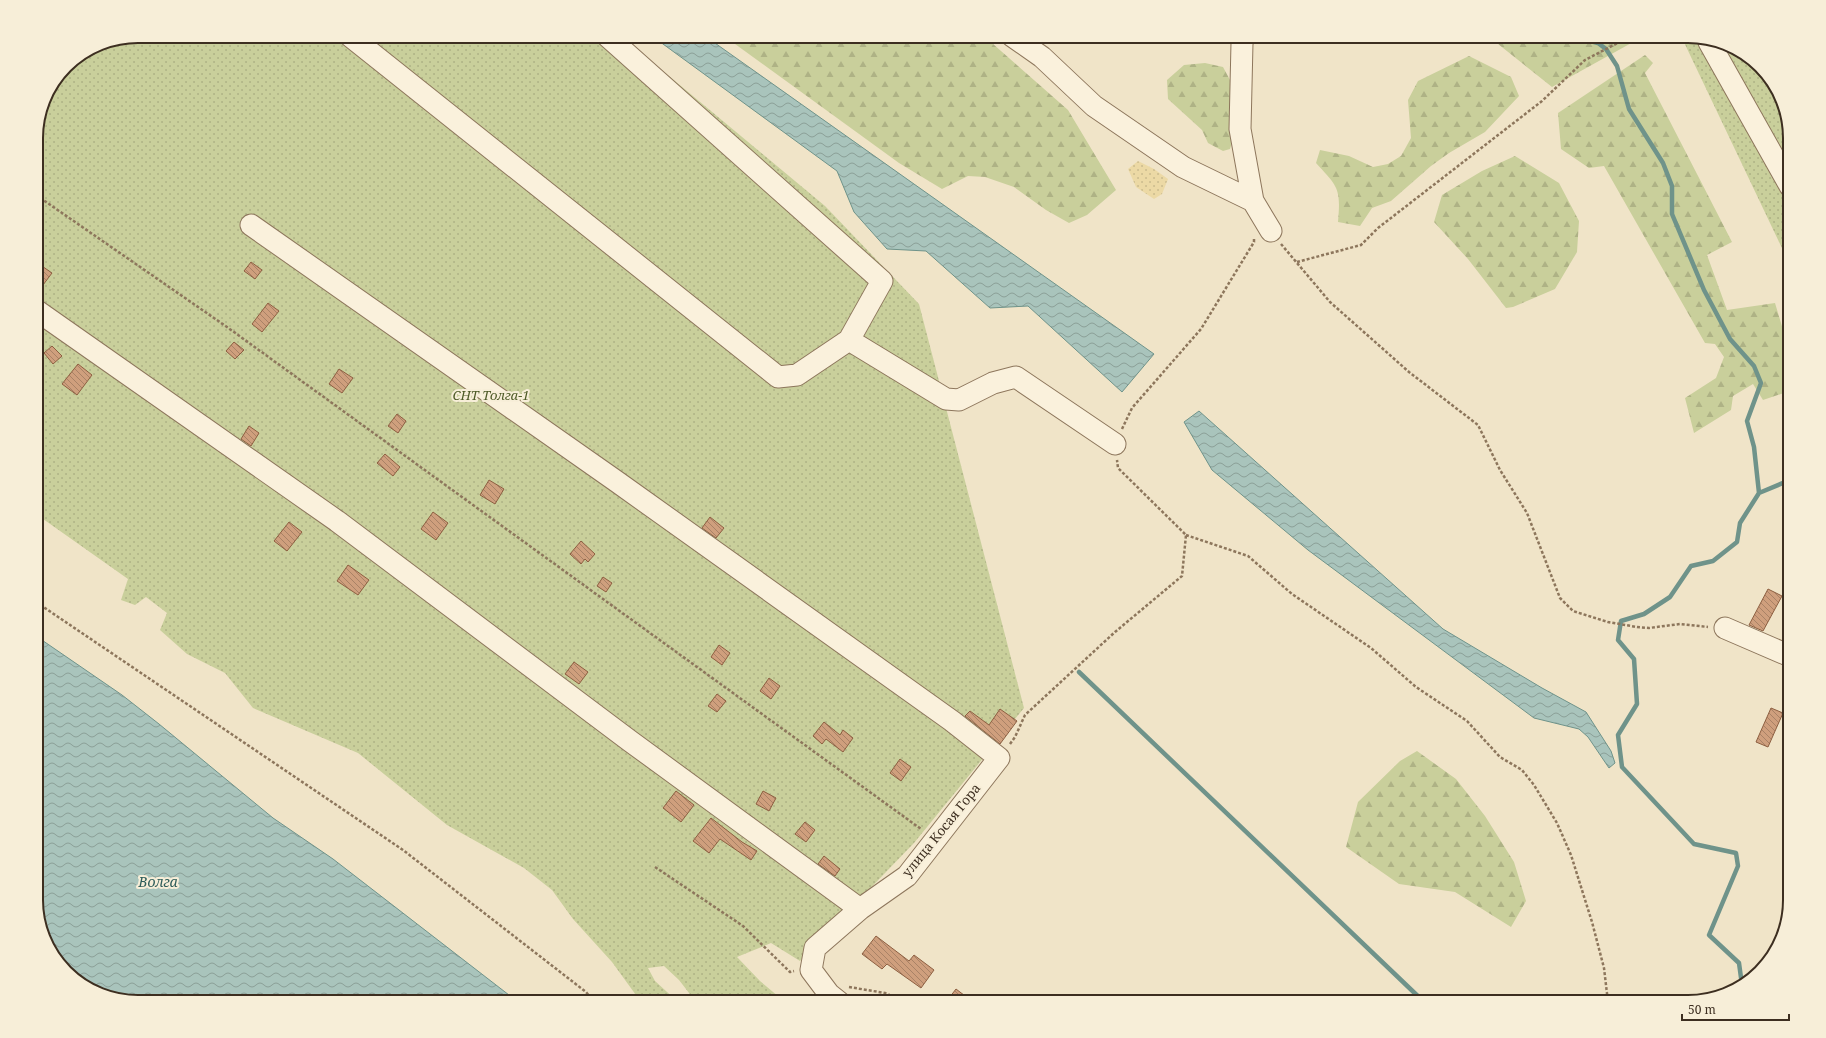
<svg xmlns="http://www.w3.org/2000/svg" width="1826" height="1038" font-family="'Noto Serif',serif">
	<defs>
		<pattern id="grass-dots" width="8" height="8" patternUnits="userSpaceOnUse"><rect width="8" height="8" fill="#c9cf9b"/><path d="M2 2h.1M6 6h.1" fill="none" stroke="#aeb285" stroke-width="1.8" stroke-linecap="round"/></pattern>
		<pattern id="forest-firs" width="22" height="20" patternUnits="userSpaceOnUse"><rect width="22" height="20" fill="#c9cf9b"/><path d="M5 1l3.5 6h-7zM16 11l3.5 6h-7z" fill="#aeb285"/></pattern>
		<pattern id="sand-dots" width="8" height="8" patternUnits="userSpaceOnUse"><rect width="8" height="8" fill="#ecd9a5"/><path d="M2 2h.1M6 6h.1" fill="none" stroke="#cbbb8e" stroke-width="1.8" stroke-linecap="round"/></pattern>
		<pattern id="water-waves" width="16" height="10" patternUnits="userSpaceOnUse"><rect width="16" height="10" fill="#a9c4bc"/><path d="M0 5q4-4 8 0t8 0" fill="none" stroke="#8ba098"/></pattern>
		<pattern id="building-back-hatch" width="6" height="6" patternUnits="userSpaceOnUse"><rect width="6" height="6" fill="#cf9f7d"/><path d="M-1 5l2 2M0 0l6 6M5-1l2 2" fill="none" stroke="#a98266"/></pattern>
	</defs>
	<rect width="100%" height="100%" fill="#f0e4c8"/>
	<path fill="url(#grass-dots)" d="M138 36H621L825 206 919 304 1024 708 914 843 800 961 771 943 737 957 760 981 785 1002H696L679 980 664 966 648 968 655 981 678 1002H641L612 962 573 919 552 890 524 868 447 825 358 753 253 708 225 673 187 654 160 630 167 613 146 597 135 605 121 600 128 579 36 514V132L44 99 66 66 99 44Z
		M1681 36H1688L1739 50 1773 82 1790 132V265Z"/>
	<path fill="url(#forest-firs)" d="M724 36H984L1068 110 1116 190 1087 215 1069 223 1046 210 1014 187 985 177 968 176 942 189 899 163Z
		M1104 36H1125L1121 42Z
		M1488 36H1598L1606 42 1617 36H1644L1552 87Z
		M1645 55 1653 63 1645 73 1732 242 1707 255 1727 310 1775 303 1790 353V391L1763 400 1753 384 1733 396 1731 410 1694 433 1685 398 1716 378 1724 357 1715 344 1705 343 1604 166 1589 168 1561 149 1558 113Z
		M1469 56 1511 77 1519 96 1485 132 1449 153 1431 166 1391 201 1372 208 1360 226 1338 222C1341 188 1338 187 1316 163L1320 150 1349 156 1373 167 1388 164 1401 156 1411 138 1408 100 1418 81Z
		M1205 63 1223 67 1230 80 1233 102 1234 136 1230 149 1223 151 1208 143 1202 130 1168 99 1167 80 1184 65Z
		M1515 156 1559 183 1579 221 1577 252 1555 289 1513 307 1506 308 1468 259 1434 222 1442 195 1482 171Z
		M1417 751 1456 779 1485 816 1514 862 1526 901 1511 927 1455 892 1399 884 1346 847 1358 802 1400 761Z"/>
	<path fill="url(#sand-dots)" d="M1138 161 1154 169 1168 179 1162 194 1154 199 1136 187 1128 169Z"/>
	<path fill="url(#water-waves)" stroke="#6f938a" d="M652 36H705L1154 354 1122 392 1028 306 990 308 926 251 887 249 854 212 837 171Z
		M1199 411 1443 629 1542 688 1586 712 1611 751 1615 763 1609 768 1588 737 1579 729 1534 718 1308 550 1212 470 1184 422Z
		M36 636 122 695 159 724 273 818 333 859 518 1002H138L87 988 53 956 36 906Z"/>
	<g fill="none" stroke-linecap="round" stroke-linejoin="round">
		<path stroke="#6f938a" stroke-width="4.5" d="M1572 36 1598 43 1606 49 1617 66 1629 109 1663 163 1672 186V214L1704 290 1730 339 1754 366 1761 383 1747 421 1754 447 1759 493
			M1079 672 1424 1002
			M1742 985 1739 963 1709 935 1738 866 1736 853 1694 844 1622 767 1618 735 1637 704 1634 659 1618 640 1621 621 1644 614 1670 597 1691 566 1713 561 1737 542 1740 523 1759 493 1790 480"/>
	</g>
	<path fill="url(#building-back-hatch)" stroke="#8d5f41" d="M36 262 52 273 43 285 36 281Z
		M251 262 262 270 255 279 244 271Z
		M268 303 279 311 262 332 252 324Z
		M234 342 244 350 235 359 226 351Z
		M52 346 62 356 53 364 44 353Z
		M78 364 92 375 77 395 62 384Z
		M339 369 353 378 342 393 329 384Z
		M397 414 406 421 398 433 388 426Z
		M249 426 259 433 251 446 241 439Z
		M385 454 400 467 393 476 377 463Z
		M489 480 504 489 495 504 480 495Z
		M433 512 448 523 436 540 421 529Z
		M710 517 724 528 716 538 702 528Z
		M289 522 302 532 287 551 274 541Z
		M581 541 595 554 588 562 585 559 581 564 570 554Z
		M348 565 369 580 358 595 337 581Z
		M603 577 612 583 606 592 597 586Z
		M1768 589 1782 596 1763 631 1749 625Z
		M719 645 730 653 722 665 711 657Z
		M574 662 588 672 579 684 565 674Z
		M769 678 780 686 771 699 760 691Z
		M717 694 726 701 717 712 708 706Z
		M1771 708 1783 713 1768 747 1756 742Z
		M1000 709 1017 721 1000 744 965 716 970 711 989 725Z
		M824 722 840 735 843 730 853 738 843 752 826 739 822 744 813 736Z
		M900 759 911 767 901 781 890 773Z
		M676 791 694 805 681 822 663 808Z
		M763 791 776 798 769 811 756 804Z
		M711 818 742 842 757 851 751 860 720 839 709 853 693 841Z
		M805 822 815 830 806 842 795 834Z
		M824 856 840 869 835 876 818 864Z
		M876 936 909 961 914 955 934 970 921 988 887 964 882 969 862 954Z
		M956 989 973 1002H946Z"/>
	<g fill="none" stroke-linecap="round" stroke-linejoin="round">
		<g stroke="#8d765c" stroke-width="23">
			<path id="minor" d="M350 36 778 377 797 375 849 340
				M607 36 882 281 849 340 946 399 959 400 993 383 1016 377 1115 444
				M1012 36 1042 57 1094 106 1183 167 1253 201 1271 231
				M1244 36 1242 43 1240 129 1253 201
				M1709 42 1790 186
				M251 225 616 481 952 721 999 758 907 876 860 909 815 948 811 970 829 994 839 1002
				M36 310 337 521 630 741 860 909
				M1725 628 1790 656"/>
		</g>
		<path stroke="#8d765c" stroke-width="2.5" stroke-dasharray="3 2" stroke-linecap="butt" d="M36 195 227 327 921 829
			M1281 244 1330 302 1409 372 1478 425 1500 470 1527 513 1560 598 1573 611 1608 622 1637 627 1649 628 1680 624 1708 627
			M1297 262 1361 245 1378 228 1542 101 1585 60 1631 36
			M1122 429 1132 408 1201 329 1254 242V237
			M1186 535 1248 556 1292 594 1371 648 1416 687 1467 721 1500 757 1522 770 1534 785 1557 823 1571 855 1592 922 1604 968 1608 1002
			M36 602 403 850 586 992 594 1002
			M1010 744 1015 737 1025 715 1115 632 1182 576 1186 535 1118 468 1117 460
			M655 867 743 926 790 972 794 971
			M849 987 885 993 906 1002"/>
		<use href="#minor" stroke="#faf1dc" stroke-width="21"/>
	</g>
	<g text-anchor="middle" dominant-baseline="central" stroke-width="4" stroke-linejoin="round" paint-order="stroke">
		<g font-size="13" font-style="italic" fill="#4d5a26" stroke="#f7eed8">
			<text x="491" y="395">СНТ Толга-1</text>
		</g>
		<g font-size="13" fill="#3d2e20" stroke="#f7eed8">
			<text transform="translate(941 830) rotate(-51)">улица Косая Гора</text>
		</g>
		<g font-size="14" font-style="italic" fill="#2f5d5a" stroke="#f7eed8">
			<text x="158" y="881">Волга</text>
		</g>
	</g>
	<path d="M0 0H1826V1038H0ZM138 43H1688A95 95 0 0 1 1783 138V900A95 95 0 0 1 1688 995H138A95 95 0 0 1 43 900V138A95 95 0 0 1 138 43Z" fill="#f7eed8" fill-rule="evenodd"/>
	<path fill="none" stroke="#3d2e20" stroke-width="2" d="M138 43H1688A95 95 0 0 1 1783 138V900A95 95 0 0 1 1688 995H138A95 95 0 0 1 43 900V138A95 95 0 0 1 138 43Z"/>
	<path d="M1682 1014v6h107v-6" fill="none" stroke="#3d2e20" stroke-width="2"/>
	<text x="1688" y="1014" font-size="12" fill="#3d2e20" stroke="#f7eed8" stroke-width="3" paint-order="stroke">50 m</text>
</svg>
